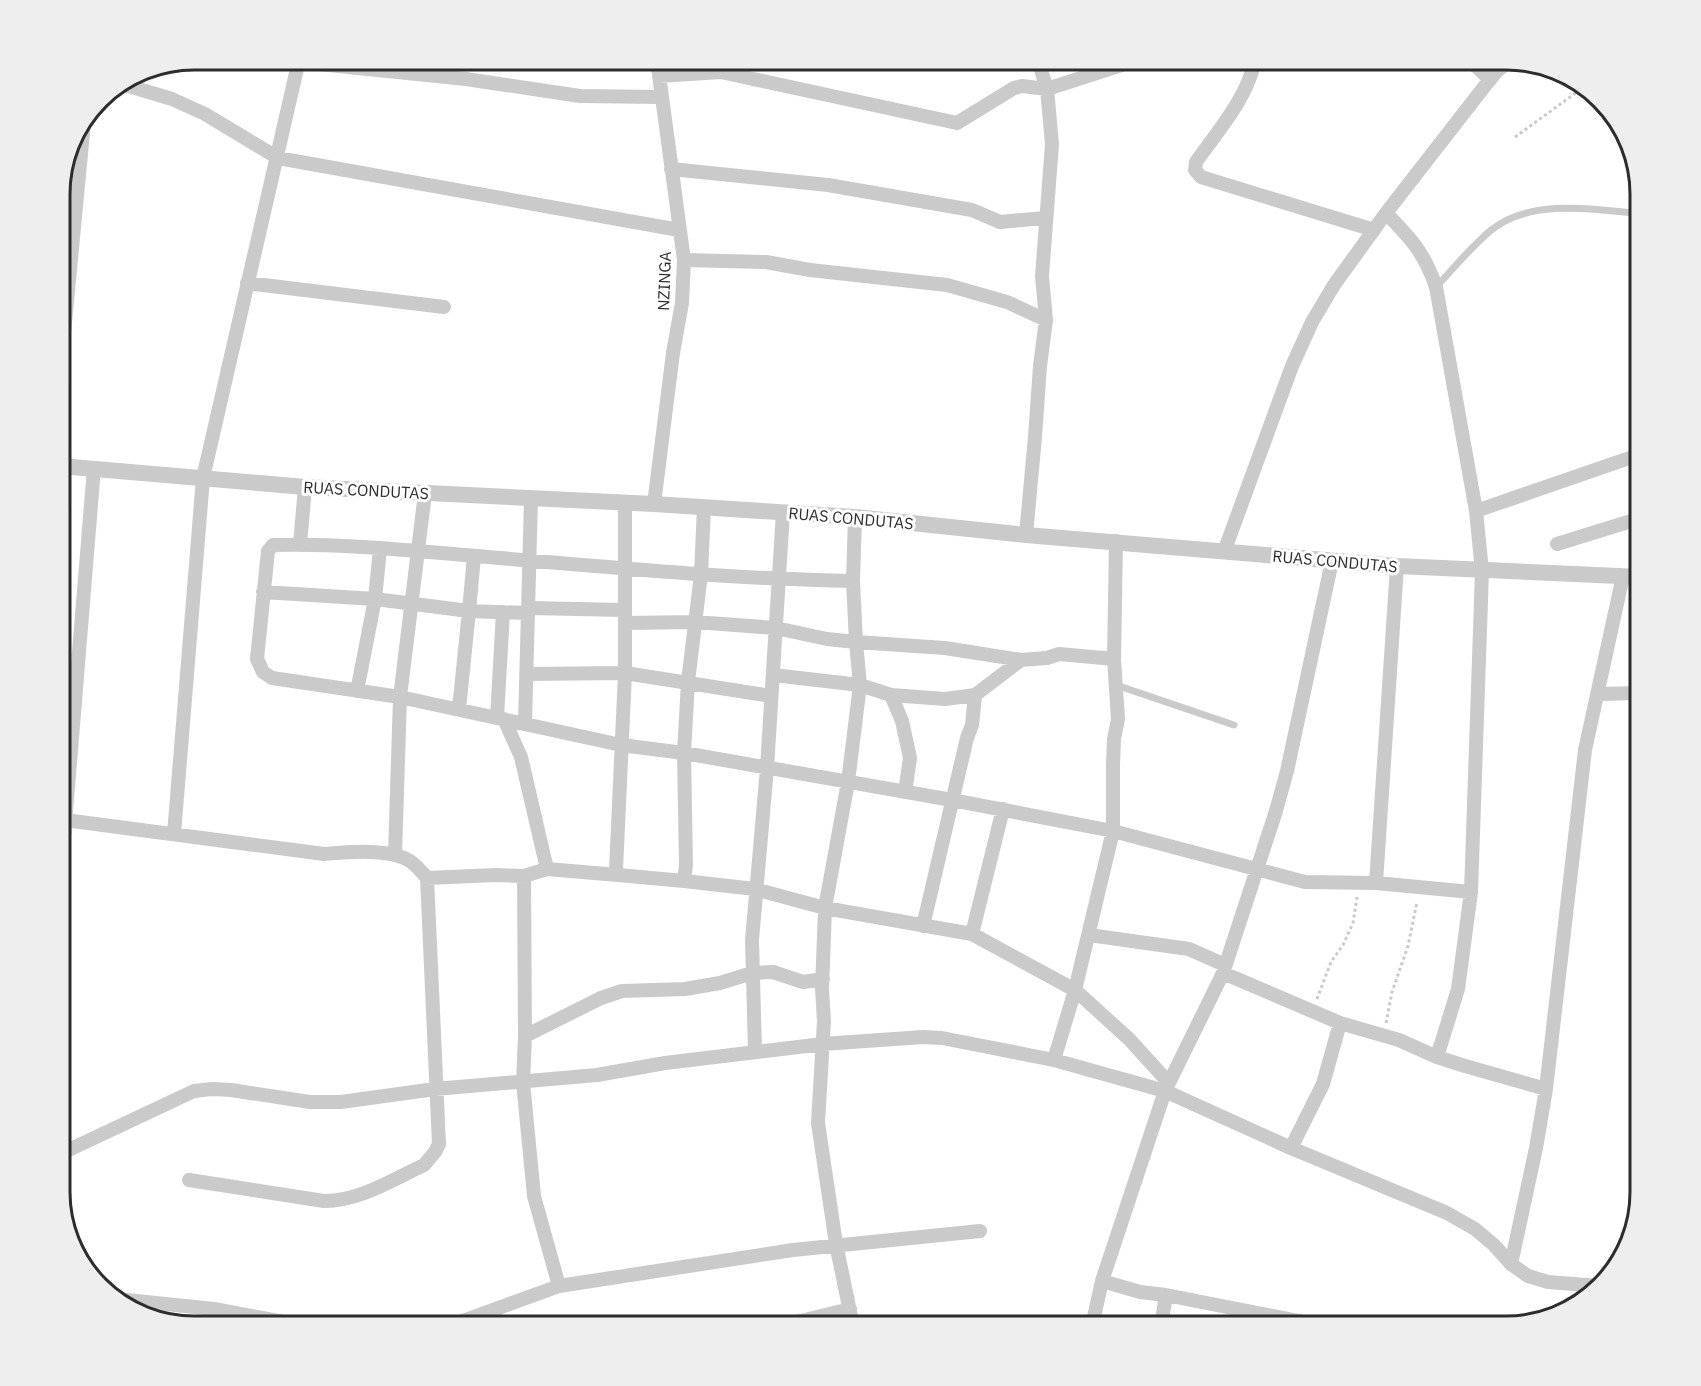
<svg xmlns="http://www.w3.org/2000/svg" width="1701" height="1386" font-family="'IBM Plex Sans',sans-serif">
	<rect width="100%" height="100%" fill="#fff"/>
	<g fill="none" stroke-linecap="round" stroke-linejoin="round">
		<path stroke="#cacaca" stroke-width="3" stroke-dasharray="3 3" stroke-linecap="butt" d="M1515 137 1584 87
			M1317 999 1331 962 1343 945 1353 923 1357 897
			M1386 1023 1392 992 1408 946 1417 902"/>
		<path stroke="#cacaca" stroke-width="7" d="M1436 287C1453 269 1470 248 1490 231 1529 198 1594 209 1641 214
			M1116 685 1234 725"/>
		<path stroke="#cacaca" stroke-width="14" d="M1254 60C1251 93 1215 135 1196 162L1195 170 1201 177 1374 230
			M1470 60 1490 80
			M299 62 466 79 580 96 661 97
			M659 76 721 72 957 123 1014 88 1022 86 1047 89 1137 60
			M122 84 172 99 205 114 278 158 679 230
			M671 169 828 185 880 194 972 210 1000 222 1045 218
			M684 260 766 262 810 270 947 285 1007 302 1046 320
			M247 283 444 307
			M60 375 84 122
			M654 504 673 353 682 303 684 260 657 60
			M704 507 701 574 688 682 684 753 686 865 684 881 755 889 825 908 972 934 1075 990 1054 1060
			M1476 511 1641 454
			M855 517 853 581 856 642 945 648 1021 660 1047 658 1059 654 1114 659
			M1026 535 1035 437 1040 366 1046 320 1042 276 1052 144 1047 89 1038 60
			M1116 541 1114 659 1118 719 1114 739 1113 765V831L1075 990 1129 1039 1169 1083
			M300 544 305 487
			M1557 544 1641 518
			M1224 552 1292 366 1312 322 1334 285 1386 213 1484 87 1497 71 1510 61
			M853 581C735 579 617 568 500 558 425 552 348 543 273 545L268 551 257 659 263 672 272 678 400 697 621 745 684 753 952 800 1113 831 1305 882 1376 883 1471 892 1482 571 1476 511 1436 287C1424 252 1411 239 1386 213
			M263 592 375 599 469 611 474 556
			M528 608 625 610
			M625 623 695 622 776 628 827 639 856 642 860 685 891 695 902 721 910 758 905 792
			M526 674 625 673 771 696
			M773 675 860 685 848 782 825 908 822 989 824 1021 818 1123 836 1244 853 1326
			M357 691 375 599 380 549
			M1597 694 1641 693
			M891 695 945 699 975 695 1021 660
			M459 709 469 611 528 613
			M497 718 503 612
			M504 719 521 757 547 869
			M525 724 531 498
			M65 820 324 854C347 852 390 848 410 861 417 866 422 872 427 878L496 875 524 876 525 1036 523 1082 534 1196 559 1286
			M174 834 203 478 299 60
			M395 855 400 697 425 493
			M618 875 684 881
			M524 876 547 869 618 875 616 870 625 673V502
			M1376 883 1397 566
			M60 885 94 468
			M923 926 967 738 972 725 975 695
			M972 934 1003 809
			M1089 935 1189 949 1225 965
			M1223 973 1340 1023 1399 1040 1437 1057 1465 1066 1546 1089
			M525 1036 601 998 622 991 685 989 720 983 752 973 773 972 803 982 823 979
			M755 1052 752 940 767 768 783 512
			M1437 1057 1458 989 1471 892
			M1291 1148 1323 1084 1340 1023
			M60 1154 194 1091 212 1089 231 1090 310 1102H341L435 1089 597 1075 665 1063 823 1044 923 1037 942 1038 1054 1060 1165 1091 1291 1148 1447 1213 1475 1229 1494 1245 1511 1264 1528 1276 1548 1282 1599 1286
			M189 1180 324 1201C360 1201 392 1180 424 1165L435 1152 439 1144 427 878
			M1511 1264 1536 1148 1546 1089 1585 750 1623 576
			M1102 1281 1140 1292 1166 1295 1161 1326
			M1166 1295 1324 1326
			M117 1299 214 1309 306 1326
			M449 1326 559 1286 793 1250 980 1231
			M780 1326 850 1309
			M1092 1326 1102 1281 1165 1091 1223 973 1276 811 1287 771 1332 561"/>
		<path stroke="#cacaca" stroke-width="16" d="M60 466 305 487 654 504 855 517 1026 535 1397 566 1641 577"/>
	</g>
	<g text-anchor="middle" dominant-baseline="central" stroke-width="6" stroke-linejoin="round" paint-order="stroke">
		<g font-size="16" fill="#2d2d2d" stroke="#fff">
			<text transform="translate(664 281) rotate(-88)">NZINGA</text>
			<text transform="translate(366 490) rotate(3)">RUAS CONDUTAS</text>
			<text transform="translate(851 518) rotate(5)">RUAS CONDUTAS</text>
			<text transform="translate(1335 561) rotate(5)">RUAS CONDUTAS</text>
		</g>
	</g>
	<path d="M0 0H1701V1386H0ZM194 70H1506A124 124 0 0 1 1630 194V1192A124 124 0 0 1 1506 1316H194A124 124 0 0 1 70 1192V194A124 124 0 0 1 194 70Z" fill="#eee" fill-rule="evenodd"/>
	<path fill="none" stroke="#2d2d2d" stroke-width="3" d="M194 70H1506A124 124 0 0 1 1630 194V1192A124 124 0 0 1 1506 1316H194A124 124 0 0 1 70 1192V194A124 124 0 0 1 194 70Z"/>
</svg>
